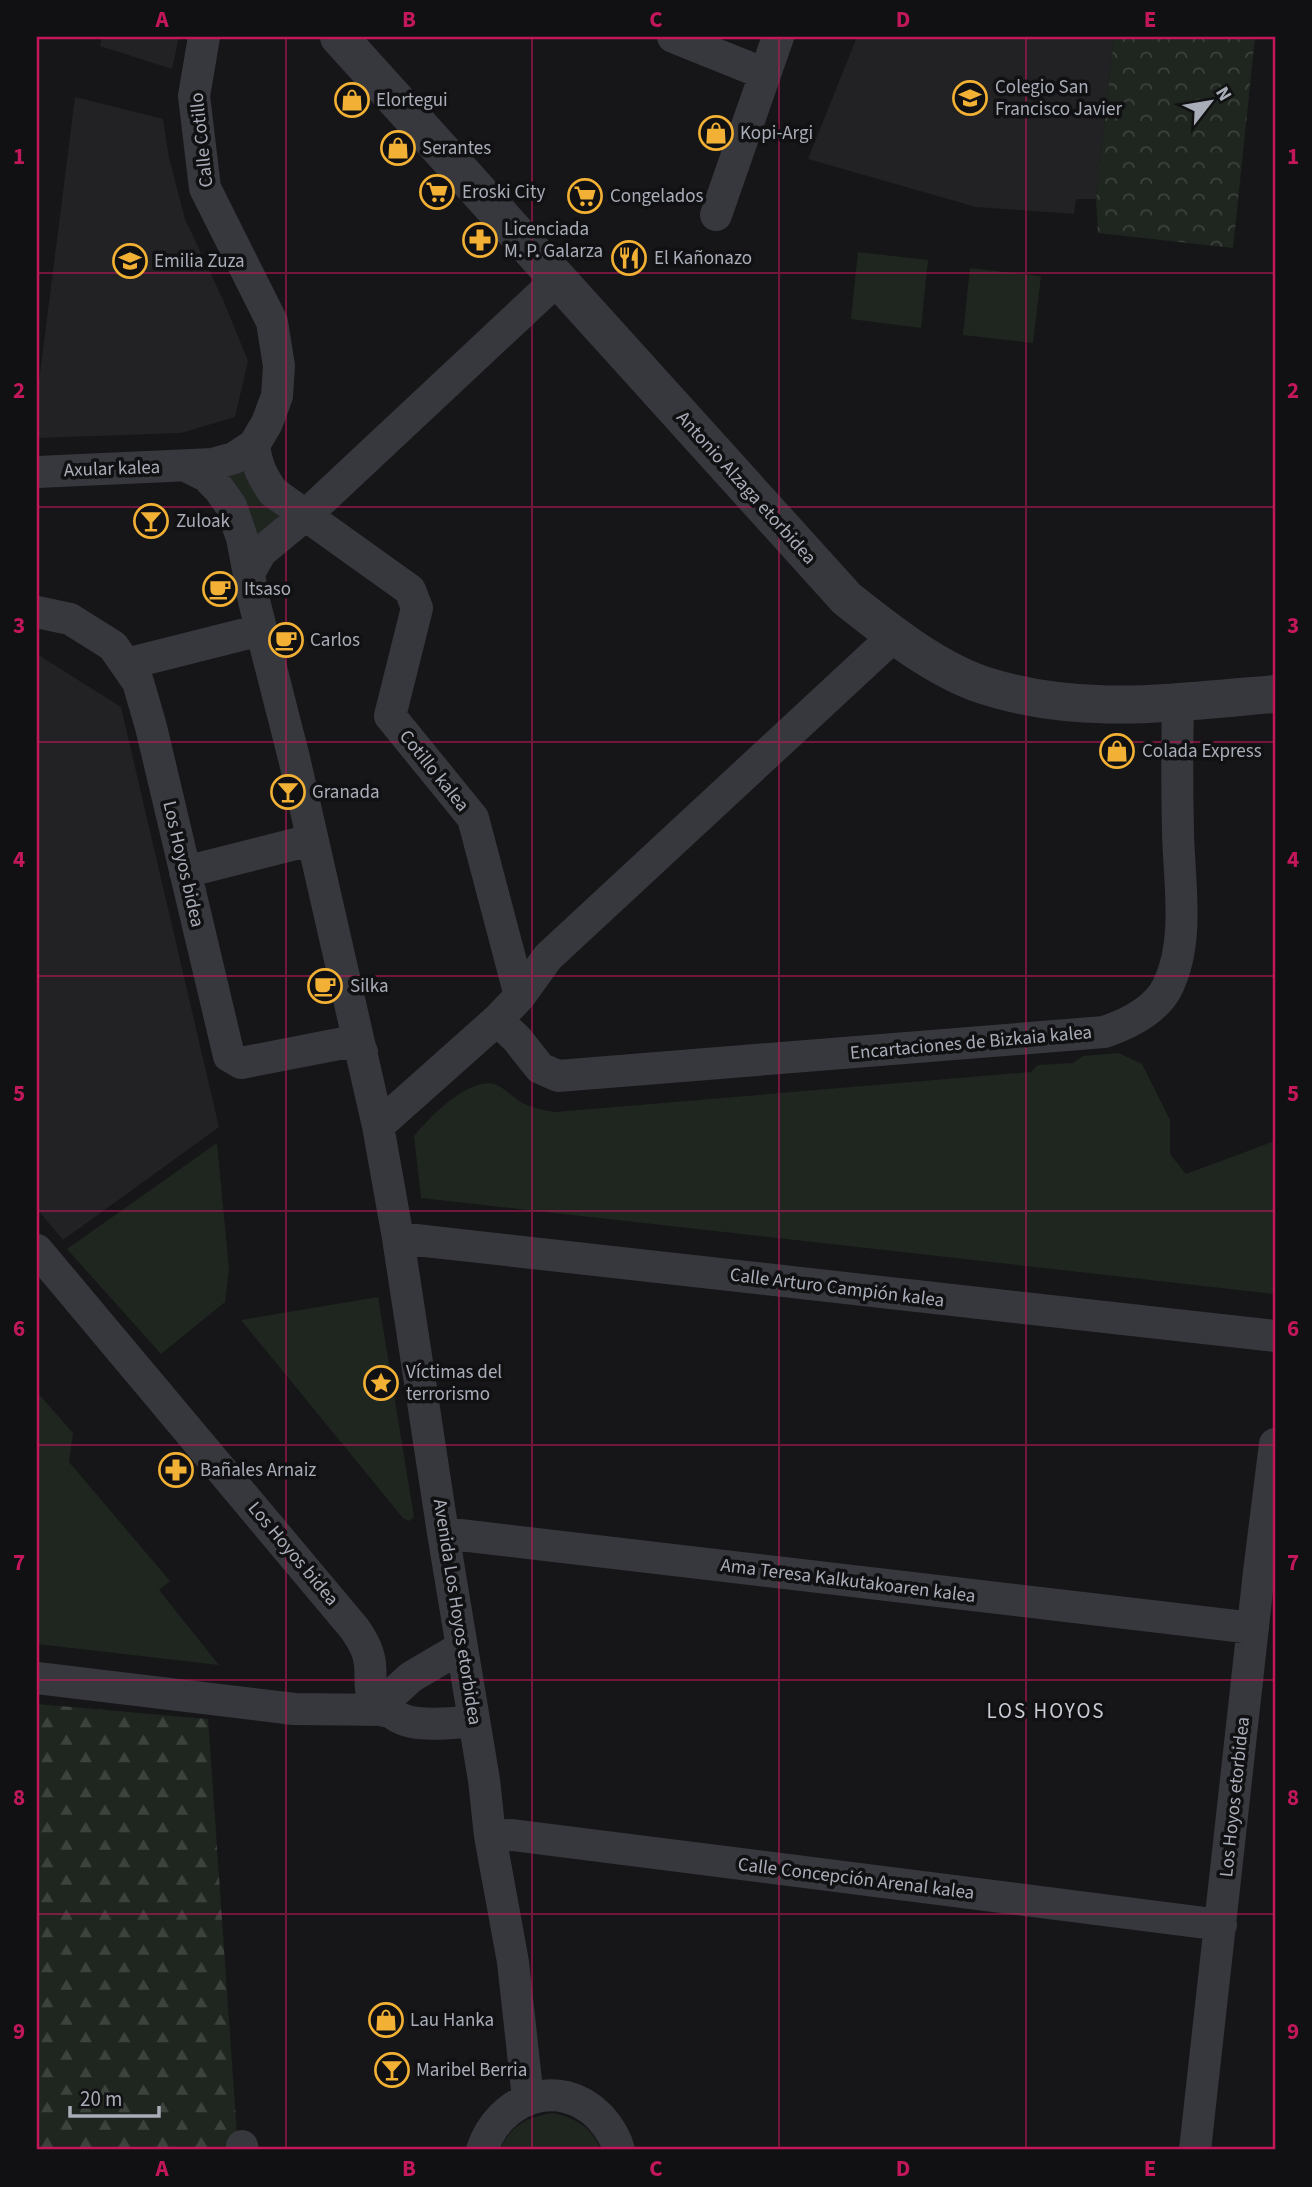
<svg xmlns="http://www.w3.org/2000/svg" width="1312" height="2187" font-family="'Source Sans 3',sans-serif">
	<defs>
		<pattern id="forest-firs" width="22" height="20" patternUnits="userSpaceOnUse" patternTransform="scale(1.75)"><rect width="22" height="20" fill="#1e261f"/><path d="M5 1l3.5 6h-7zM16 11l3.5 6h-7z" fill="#3c433d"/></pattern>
		<pattern id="park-crowns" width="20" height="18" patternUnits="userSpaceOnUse" patternTransform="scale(1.75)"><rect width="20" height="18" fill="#1e261f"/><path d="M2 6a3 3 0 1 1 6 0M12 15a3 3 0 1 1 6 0" fill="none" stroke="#3c433d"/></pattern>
	</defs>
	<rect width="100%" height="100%" fill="#161618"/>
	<path fill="#222225" d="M102 37H179L172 69 100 46Z
		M857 37H1114L1096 199H1076L1074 214 976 207 808 159Z
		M75 97 163 119 169 158 185 219 224 302 248 361 235 417 181 433 37 438V398Z
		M37 654 121 707 219 1127 63 1240 37 1209Z"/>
	<path fill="#1e261f" d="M858 252 928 260 921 328 851 319Z
		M970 268 1041 276 1033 343 963 335Z
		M243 467 294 517 252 549 219 475Z
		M1119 1053 1142 1064 1170 1120V1154L1186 1174 1275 1141V1294L421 1198 414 1136C429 1117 472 1074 497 1085 505 1089 512 1096 519 1101 531 1108 542 1110 555 1112L1031 1072 1038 1065 1073 1063 1083 1056Z
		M217 1143 229 1269 225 1302 161 1354 67 1249Z
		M378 1297 414 1517 409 1521 403 1518 241 1320Z
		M37 1392 73 1433 69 1462 170 1581 159 1590 219 1665 37 1644Z
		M553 2113C575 2118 592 2127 601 2150H499C511 2126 526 2117 553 2113Z"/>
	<path fill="url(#forest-firs)" d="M37 1704 208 1719 238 2150H37Z"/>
	<path fill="url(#park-crowns)" d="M1114 37H1255L1233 248 1098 233 1096 199Z"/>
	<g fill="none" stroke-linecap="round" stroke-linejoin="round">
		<path stroke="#37383d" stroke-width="32" d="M673 37 765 74
			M716 215 778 37
			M254 445C256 464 262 476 273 492L410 590 417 608 390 716 473 818 520 996
			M188 467 206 476 219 489 231 506 242 538 254 601 294 758 378 1126 398 1238 443 1533 484 1780 490 1836 513 1962 528 2099
			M37 472 213 464 234 458 254 445 267 423 277 396 279 366 272 322 205 188 194 96 204 37
			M249 573 261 552 307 514 559 278
			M37 612 70 619 113 646 138 682 151 727 229 1056 241 1063 344 1043 354 1046 362 1052
			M126 664 261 630
			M185 872 311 840
			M497 1020 517 1039 540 1068 558 1076 1104 1032C1128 1024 1156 1011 1168 986 1190 940 1179 882 1178 832 1177 789 1177 746 1178 703
			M378 1126 497 1020 520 996 548 957 894 636
			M398 1238 1275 1336
			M37 1250 354 1628C362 1639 369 1651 370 1664 372 1688 366 1692 384 1711
			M443 1533 1253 1628
			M462 1647 411 1677 387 1699C388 1703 388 1707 390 1710 404 1730 454 1723 474 1721
			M37 1678 294 1709 390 1710
			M490 1836 512 1835 1221 1925
			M242 2146 243 2150
			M482 2150C499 2098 559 2075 600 2117 608 2126 616 2138 619 2150
			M1195 2150 1259 1572 1275 1444"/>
		<path stroke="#37383d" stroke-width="38" d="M339 37 847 599C886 630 935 669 983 685 1080 717 1175 702 1275 694"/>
	</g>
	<path fill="none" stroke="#c2185b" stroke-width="2" stroke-opacity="0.55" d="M286 37V2150M532 37V2150M779 37V2150M1026 37V2150M37 273H1275M37 507H1275M37 742H1275M37 976H1275M37 1211H1275M37 1445H1275M37 1680H1275M37 1914H1275"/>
	<defs>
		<g id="school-ring" transform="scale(1.75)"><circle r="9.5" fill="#111113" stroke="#f2b134" stroke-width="1.5"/><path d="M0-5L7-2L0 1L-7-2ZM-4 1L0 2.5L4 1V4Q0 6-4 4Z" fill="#f2b134"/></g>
		<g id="shop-ring" transform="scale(1.75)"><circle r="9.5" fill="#111113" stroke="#f2b134" stroke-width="1.5"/><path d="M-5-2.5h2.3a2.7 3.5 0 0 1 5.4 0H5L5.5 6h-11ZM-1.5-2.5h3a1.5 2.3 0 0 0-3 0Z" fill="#f2b134"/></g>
		<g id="supermarket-ring" transform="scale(1.75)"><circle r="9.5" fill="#111113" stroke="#f2b134" stroke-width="1.5"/><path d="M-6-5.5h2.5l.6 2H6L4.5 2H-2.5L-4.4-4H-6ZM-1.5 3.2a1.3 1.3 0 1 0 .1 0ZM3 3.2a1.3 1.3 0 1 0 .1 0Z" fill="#f2b134"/></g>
		<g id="pharmacy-ring" transform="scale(1.75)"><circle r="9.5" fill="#111113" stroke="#f2b134" stroke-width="1.5"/><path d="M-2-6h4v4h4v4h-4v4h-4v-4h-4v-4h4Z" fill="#f2b134"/></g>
		<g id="restaurant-ring" transform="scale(1.75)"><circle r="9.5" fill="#111113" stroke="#f2b134" stroke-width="1.5"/><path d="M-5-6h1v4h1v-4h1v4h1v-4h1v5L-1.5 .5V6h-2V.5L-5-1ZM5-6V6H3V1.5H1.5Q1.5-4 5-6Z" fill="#f2b134"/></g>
		<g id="bar-ring" transform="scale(1.75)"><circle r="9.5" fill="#111113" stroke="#f2b134" stroke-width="1.5"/><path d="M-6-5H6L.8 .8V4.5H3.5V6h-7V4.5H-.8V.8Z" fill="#f2b134"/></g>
		<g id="cafe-ring" transform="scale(1.75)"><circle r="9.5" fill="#111113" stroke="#f2b134" stroke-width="1.5"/><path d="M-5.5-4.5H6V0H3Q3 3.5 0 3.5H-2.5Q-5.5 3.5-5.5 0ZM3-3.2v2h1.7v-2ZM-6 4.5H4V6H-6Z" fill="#f2b134"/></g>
		<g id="sight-ring" transform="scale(1.75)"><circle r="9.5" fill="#111113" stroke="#f2b134" stroke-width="1.5"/><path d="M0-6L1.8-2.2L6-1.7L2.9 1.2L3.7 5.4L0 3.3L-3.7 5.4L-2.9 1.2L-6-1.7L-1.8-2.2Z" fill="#f2b134"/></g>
	</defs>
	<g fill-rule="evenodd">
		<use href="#school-ring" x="970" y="98"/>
		<use href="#shop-ring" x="352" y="100"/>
		<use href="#shop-ring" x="716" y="133"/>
		<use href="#shop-ring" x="398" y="148"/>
		<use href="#supermarket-ring" x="437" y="192"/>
		<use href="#supermarket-ring" x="585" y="196"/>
		<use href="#pharmacy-ring" x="480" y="240"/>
		<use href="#restaurant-ring" x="629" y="258"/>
		<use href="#school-ring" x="130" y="261"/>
		<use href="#bar-ring" x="151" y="521"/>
		<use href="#cafe-ring" x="220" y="589"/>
		<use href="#cafe-ring" x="286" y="640"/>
		<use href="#shop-ring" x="1117" y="751"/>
		<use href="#bar-ring" x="288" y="792"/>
		<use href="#cafe-ring" x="325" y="986"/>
		<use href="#sight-ring" x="381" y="1383"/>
		<use href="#pharmacy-ring" x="176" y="1470"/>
		<use href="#shop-ring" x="386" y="2020"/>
		<use href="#bar-ring" x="392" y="2070"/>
	</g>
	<g text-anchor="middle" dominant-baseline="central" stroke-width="7" stroke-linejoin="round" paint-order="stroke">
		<g font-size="19" fill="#a8adb8" stroke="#111113" text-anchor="start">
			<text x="995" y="87">Colegio San<tspan x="995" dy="22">Francisco Javier</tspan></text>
			<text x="376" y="100">Elortegui</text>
			<text x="740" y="133">Kopi-Argi</text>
			<text x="422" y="148">Serantes</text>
			<text x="462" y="192">Eroski City</text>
			<text x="610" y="196">Congelados</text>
			<text x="504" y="229">Licenciada<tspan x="504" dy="22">M. P. Galarza</tspan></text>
			<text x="654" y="258">El Kañonazo</text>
			<text x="154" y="261">Emilia Zuza</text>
			<text x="176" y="521">Zuloak</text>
			<text x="244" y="589">Itsaso</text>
			<text x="310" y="640">Carlos</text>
			<text x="1142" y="751">Colada Express</text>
			<text x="312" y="792">Granada</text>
			<text x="350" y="986">Silka</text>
			<text x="406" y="1372">Víctimas del<tspan x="406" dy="22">terrorismo</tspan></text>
			<text x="200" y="1470">Bañales Arnaiz</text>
			<text x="410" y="2020">Lau Hanka</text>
			<text x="416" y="2070">Maribel Berria</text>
		</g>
		<g font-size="19" fill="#a8adb8" stroke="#111113">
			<text transform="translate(202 140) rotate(-96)">Calle Cotillo</text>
			<text transform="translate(112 469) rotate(-2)">Axular kalea</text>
			<text transform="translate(746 488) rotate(48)">Antonio Alzaga etorbidea</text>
			<text transform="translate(434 771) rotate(51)">Cotillo kalea</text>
			<text transform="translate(183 864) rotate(77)">Los Hoyos bidea</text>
			<text transform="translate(971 1043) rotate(-5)">Encartaciones de Bizkaia kalea</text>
			<text transform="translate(837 1288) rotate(7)">Calle Arturo Campión kalea</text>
			<text transform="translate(293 1554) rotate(50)">Los Hoyos bidea</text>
			<text transform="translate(848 1581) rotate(7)">Ama Teresa Kalkutakoaren kalea</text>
			<text transform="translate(457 1612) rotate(81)">Avenida Los Hoyos etorbidea</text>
			<text transform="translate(1235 1797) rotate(-84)">Los Hoyos etorbidea</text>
			<text transform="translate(856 1879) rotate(7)">Calle Concepción Arenal kalea</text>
		</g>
		<g font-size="21" letter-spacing="2" fill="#c9ccd4" stroke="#111113">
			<text x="1046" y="1711">LOS HOYOS</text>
		</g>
	</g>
	<rect width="1312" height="2187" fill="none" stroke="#111113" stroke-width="77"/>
	<g transform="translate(1210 102) rotate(59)" stroke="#111113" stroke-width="5" paint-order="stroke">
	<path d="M0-5L12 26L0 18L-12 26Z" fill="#a8adb8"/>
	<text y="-10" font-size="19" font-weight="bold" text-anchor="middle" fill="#a8adb8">N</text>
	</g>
	<path d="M70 2106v10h89v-10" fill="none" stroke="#a8adb8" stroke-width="3.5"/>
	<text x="80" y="2106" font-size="21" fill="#a8adb8" stroke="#111113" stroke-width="5" paint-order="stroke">20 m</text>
	<rect x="38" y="38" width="1236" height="2110" fill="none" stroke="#c2185b" stroke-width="2.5"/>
	<g font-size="23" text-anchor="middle" font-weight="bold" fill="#c2185b">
		<text x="162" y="27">A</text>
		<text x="409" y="27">B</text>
		<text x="656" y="27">C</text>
		<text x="903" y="27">D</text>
		<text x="1150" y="27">E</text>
		<text x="19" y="164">1</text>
		<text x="1293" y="164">1</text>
		<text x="19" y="398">2</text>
		<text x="1293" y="398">2</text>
		<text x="19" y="633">3</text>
		<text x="1293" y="633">3</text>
		<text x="19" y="867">4</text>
		<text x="1293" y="867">4</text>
		<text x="19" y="1101">5</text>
		<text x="1293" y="1101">5</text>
		<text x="19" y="1336">6</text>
		<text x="1293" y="1336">6</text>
		<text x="19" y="1570">7</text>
		<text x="1293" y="1570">7</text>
		<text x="19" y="1805">8</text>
		<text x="1293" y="1805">8</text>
		<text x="19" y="2039">9</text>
		<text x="1293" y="2039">9</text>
		<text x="162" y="2176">A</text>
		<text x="409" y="2176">B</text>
		<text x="656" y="2176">C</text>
		<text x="903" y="2176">D</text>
		<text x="1150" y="2176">E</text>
	</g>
</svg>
